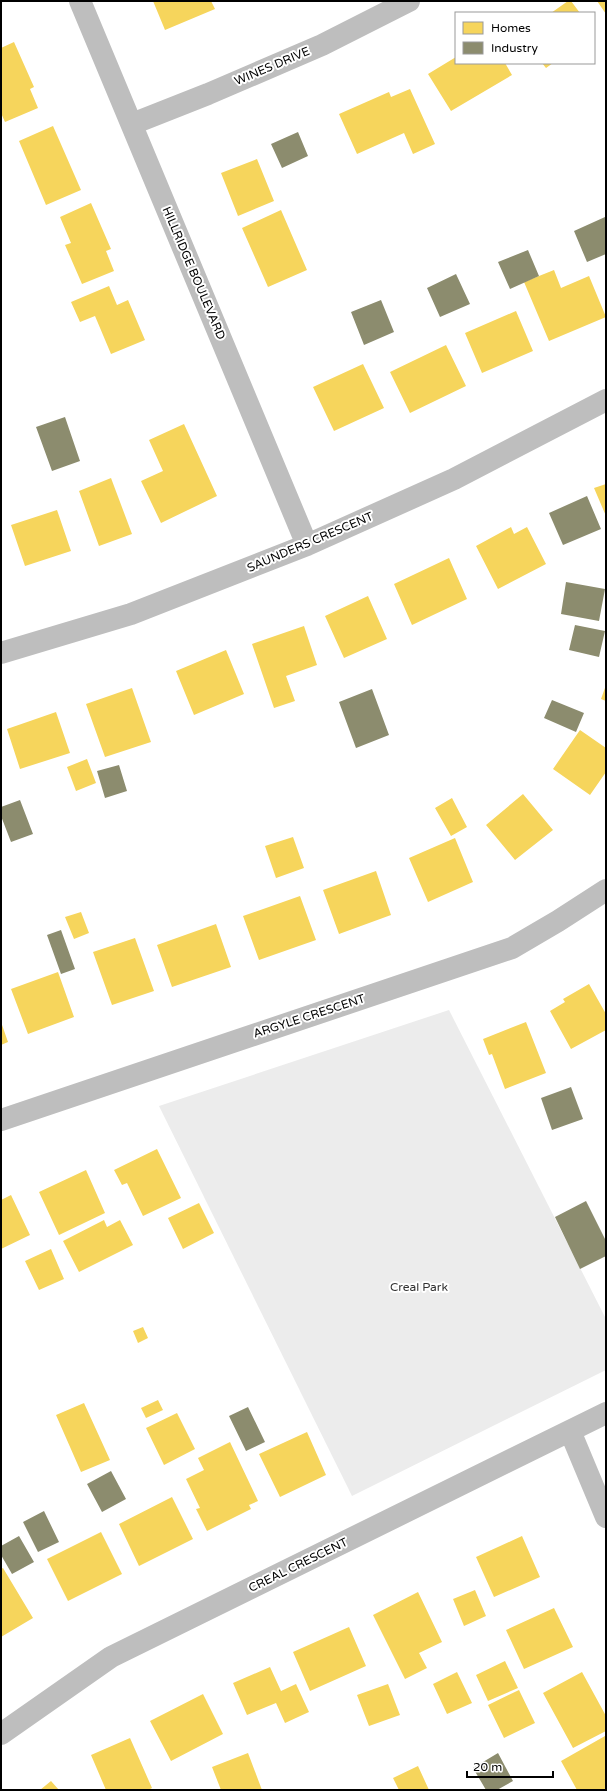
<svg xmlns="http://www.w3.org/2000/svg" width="607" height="1791" font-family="'Varela Round',sans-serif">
	<rect width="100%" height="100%" fill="#fff"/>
	<path fill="#ececec" d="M449 1010 606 1319V1370L352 1496 159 1106Z"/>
	<path fill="#f6d55c" d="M153 1H211L215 9 165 30Z
		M568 1H571L580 13H551Z
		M597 1H606V14Z
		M14 42 34 87 30 89 38 108 5 122 1 113V48Z
		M456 57V63H505L512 75 451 111 428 74Z
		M542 63H553L546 68Z
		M410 89 435 144 413 154 404 133 357 154 339 114 389 92 391 97Z
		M53 126 81 190 46 205 19 141Z
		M257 159 274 201 238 216 221 173Z
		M91 203 111 249 106 251 114 271 82 284 65 245 71 243 60 217Z
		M281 210 307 270 268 287 242 228Z
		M554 270 561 288 589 276 606 317 549 341 524 282Z
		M109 286 117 305 128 300 145 340 111 354 95 316 80 322 71 302Z
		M516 311 533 351 482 373 465 333Z
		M446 345 466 386 410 413 390 372Z
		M363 364 384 408 334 431 313 387Z
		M184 424 217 496 161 523 141 481 163 471 149 440Z
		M111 478 132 534 99 546 79 491Z
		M606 484V516L594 488Z
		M57 510 71 551 25 566 11 525Z
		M511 527 514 534 527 527 546 564 498 589 476 546Z
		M449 558 467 599 412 625 394 584Z
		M368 596 387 639 344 658 325 616Z
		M304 626 317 665 286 676 295 701 274 708 252 644Z
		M226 650 244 694 194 715 176 671Z
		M606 685V701L601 699Z
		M132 688 151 742 105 757 86 704Z
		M56 712 70 753 20 769 7 729Z
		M580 730 606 748V772L590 795 553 769Z
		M87 759 96 783 76 791 67 767Z
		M523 794 553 830 515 860 486 825Z
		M452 798 467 827 451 836 435 808Z
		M293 837 304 868 276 878 265 846Z
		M455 838 473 882 428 902 409 858Z
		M376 871 391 915 339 934 323 890Z
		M300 896 316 940 259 960 243 916Z
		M81 912 89 933 74 939 65 917Z
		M216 924 231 967 172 987 157 945Z
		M135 938 154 991 112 1005 93 952Z
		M58 972 74 1017 28 1034 11 989Z
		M589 984 606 1014V1030L571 1049 550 1011 565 1002 563 999Z
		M1 1022 8 1042 1 1045Z
		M526 1022 546 1073 505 1089 492 1054 489 1055 483 1039Z
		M157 1149 181 1198 143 1216 127 1183 122 1185 114 1170Z
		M86 1170 105 1213 59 1235 39 1192Z
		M11 1195 30 1235 1 1249V1200Z
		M199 1203 214 1233 183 1249 168 1218Z
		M104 1220 107 1227 120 1220 133 1245 79 1272 63 1241Z
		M51 1249 64 1279 39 1290 25 1261Z
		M143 1327 148 1338 138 1343 133 1331Z
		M158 1400 163 1410 146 1418 141 1408Z
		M84 1403 110 1460 81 1472 56 1415Z
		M177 1413 195 1449 164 1465 146 1428Z
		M307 1432 326 1475 280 1497 259 1454Z
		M230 1442 258 1501 249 1505 251 1509 207 1531 196 1509 200 1508 186 1479 204 1470 198 1458Z
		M172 1497 193 1539 139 1566 119 1524Z
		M101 1532 122 1574 68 1601 47 1559Z
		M522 1536 540 1577 494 1597 476 1557Z
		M3 1568 33 1618 1 1637V1569Z
		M475 1590 486 1616 464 1626 453 1599Z
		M418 1592 442 1642 419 1653 427 1668 405 1679 373 1615Z
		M554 1608 573 1647 524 1669 506 1630Z
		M349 1627 366 1666 310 1691 293 1652Z
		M505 1661 518 1688 488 1701 476 1675Z
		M270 1667 281 1691 296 1684 309 1712 285 1723 276 1703 247 1715 233 1683Z
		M457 1672 472 1703 447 1714 433 1684Z
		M582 1672 606 1716V1731L573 1748 543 1693Z
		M388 1684 400 1715 369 1726 357 1695Z
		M519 1690 535 1723 504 1738 488 1705Z
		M203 1694 223 1734 171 1761 150 1721Z
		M605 1736 606 1790H577L561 1761Z
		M130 1738 152 1788 148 1790H106L91 1755Z
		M248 1753 262 1790H221L212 1767Z
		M418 1766 429 1790H399L393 1778Z
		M51 1781 59 1790H40Z"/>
	<path fill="#8c8c6e" d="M298 132 308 156 282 168 271 144Z
		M605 217 606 254 587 262 574 231Z
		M528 250 539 276 510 289 498 262Z
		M456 274 470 304 440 317 427 288Z
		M381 300 394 332 364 345 351 312Z
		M65 417 80 461 52 471 36 427Z
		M587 496 601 529 563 545 549 513Z
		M566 582 605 589 599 621 561 614Z
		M575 625 605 631 599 657 569 650Z
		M372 689 389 735 356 748 339 702Z
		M552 700 584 713 576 732 544 718Z
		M119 765 127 791 105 798 97 771Z
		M20 800 33 834 11 842 1 816V807Z
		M61 930 75 969 61 974 47 935Z
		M571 1087 583 1119 552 1130 541 1098Z
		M586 1201 606 1241V1256L580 1269 555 1217Z
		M248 1407 265 1442 246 1451 229 1416Z
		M111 1471 126 1499 102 1512 87 1484Z
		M44 1511 59 1542 38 1552 23 1522Z
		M19 1536 34 1562 12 1574 1 1555V1546Z
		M498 1753 513 1781 497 1790H486L473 1768Z"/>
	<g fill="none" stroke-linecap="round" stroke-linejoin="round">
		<path stroke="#bebebe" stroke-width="22" d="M80 1 307 545
			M132 124 208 94 322 45 409 1
			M1 653 131 614 307 545 454 479 606 400
			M1 1120 512 948 558 921 606 890
			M570 1431 606 1517
			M1 1734 111 1657 606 1413"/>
	</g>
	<g text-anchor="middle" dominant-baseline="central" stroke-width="4" stroke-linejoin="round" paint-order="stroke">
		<g font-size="12" fill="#000" stroke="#fff">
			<text transform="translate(272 66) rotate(-23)">WINES DRIVE</text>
			<text transform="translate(194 273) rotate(67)">HILLRIDGE BOULEVARD</text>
			<text transform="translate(310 542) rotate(-23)">SAUNDERS CRESCENT</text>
			<text transform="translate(309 1016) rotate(-18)">ARGYLE CRESCENT</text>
			<text transform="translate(298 1565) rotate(-26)">CREAL CRESCENT</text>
		</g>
		<g font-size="12" fill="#333" stroke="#fff">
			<text x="419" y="1287">Creal Park</text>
		</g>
	</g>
	<rect width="607" height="1791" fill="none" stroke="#000000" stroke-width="4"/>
	<rect x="455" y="12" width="140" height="52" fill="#ffffff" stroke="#999999"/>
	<rect x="463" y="22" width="20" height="12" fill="#f6d55c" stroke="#999999"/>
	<text x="491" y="32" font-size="12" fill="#000000">Homes</text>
	<rect x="463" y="42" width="20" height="12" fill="#8c8c6e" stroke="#999999"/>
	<text x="491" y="52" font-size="12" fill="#000000">Industry</text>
	<path d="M467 1771v6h86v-6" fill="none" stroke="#000000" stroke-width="2"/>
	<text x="473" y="1771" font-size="12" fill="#000000" stroke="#ffffff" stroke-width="3" paint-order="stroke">20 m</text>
</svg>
